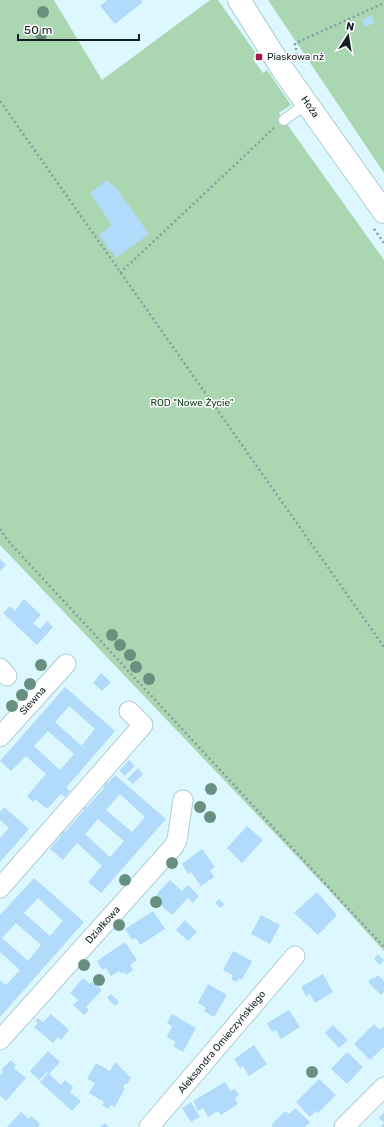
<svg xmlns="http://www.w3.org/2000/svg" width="384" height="1127" font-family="Rubik,sans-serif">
	<rect width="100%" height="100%" fill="#dcf7fd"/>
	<path fill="#abd6b2" d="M0 0H54L102 80 210 0H218L257 55 253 59 263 73 267 70 291 105 279 113 384 260V951L325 886 0 545Z
		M268 0H384V173Z"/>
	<path fill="#b2dafa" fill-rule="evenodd" d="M107 0H141L143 2 115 24 100 6Z
		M371 15 374 23 365 27 362 20Z
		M107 180 112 186 114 185 149 234 116 258 99 235 112 225 90 193Z
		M0 559 6 565 0 571Z
		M24 599 41 615 33 623 40 629 47 621 53 627 37 645 3 613 10 606 15 611Z
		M101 673 111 682 102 691 93 683Z
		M65 687 115 731 66 788 70 791 65 797 61 794 47 809 35 799 33 802 27 796 46 774 26 756 11 771 0 761ZM69 706 95 729 82 745 85 749 55 722ZM48 731 74 754 60 770 34 746Z
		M129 760 135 766 125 776 119 771Z
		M138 768 143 774 133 784 127 779Z
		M115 775 166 819 101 893 88 882 102 866 77 843 63 860 50 849 61 836 58 833 62 829 65 832 84 810 80 808 83 805 87 807 105 787 101 784 104 780 108 783ZM120 794 145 817 132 832 106 810ZM98 819 124 841 110 857 85 834Z
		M4 807 29 829 0 862V838L9 828 0 820V812Z
		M247 826 263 840 242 863 227 848Z
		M202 849 215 867 210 870 214 877 201 886 191 872 188 874 182 864Z
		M34 878 84 922 0 1017V980L6 985 20 970 0 952V915ZM38 898 63 921 50 936 24 913ZM16 923 41 945 28 961 2 938Z
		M170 880 182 891 188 885 199 896 193 903 188 898 172 915 157 902 161 899 156 895Z
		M317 892 337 915 318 935 294 913Z
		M219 899 224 904 221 908 215 903Z
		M153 911 165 929 140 945 136 938 132 940 125 929Z
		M261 915 280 925 270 944 251 934Z
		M185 920 197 932 188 941 176 930Z
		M125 942 137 960 130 965 133 970 126 975 124 972 121 974 119 971 111 976 106 968 102 970 97 961Z
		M233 951 252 961 242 980 239 978 237 982 231 979 233 975 223 970Z
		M378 954 384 960 380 965 374 959Z
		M323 974 333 992 315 1003 310 994 306 996 301 987Z
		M378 975 384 981V992L381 995 368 982 373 977 374 979Z
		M83 978 90 984 92 982 102 990 86 1007 89 1010 84 1015 73 1005 78 1000 70 993Z
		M208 984 227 995 214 1017 204 1011 206 1008 198 1003Z
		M111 994 119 1002 115 1006 107 998Z
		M289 1010 300 1027 281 1039 276 1030 272 1032 267 1023Z
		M51 1014 69 1030 61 1040 58 1037 53 1043 34 1027 38 1023 35 1021 38 1018 43 1022Z
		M172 1014 196 1028 183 1052 173 1046 176 1042 167 1037 172 1026 167 1023Z
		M374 1024 380 1030 383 1027 384 1028V1047L370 1060 354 1044Z
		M333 1025 348 1040 339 1048 325 1033Z
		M254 1045 267 1064 249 1076 243 1066 240 1068 234 1059Z
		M48 1051 60 1062 49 1074 61 1085 65 1080 73 1087 70 1092 81 1101 72 1111 40 1082 48 1073 47 1072 39 1080 30 1071Z
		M347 1052 363 1067 347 1084 331 1069Z
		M11 1060 16 1065 14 1068 26 1078 6 1101 0 1095V1075L3 1072 1 1070Z
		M115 1062 131 1078 127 1084H125L123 1087 125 1088 115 1107 111 1105 108 1109 102 1105 104 1102 89 1093 95 1083 87 1079 96 1063 110 1071Z
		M319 1079 336 1095 318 1113 316 1111 310 1117 296 1102Z
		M225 1082 231 1091 235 1089 239 1095 235 1098 238 1104 221 1115 218 1111 208 1117 203 1108 198 1111 193 1101Z
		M191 1102 200 1117 191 1122 182 1108Z
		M295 1108 310 1122 305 1127H273L271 1125 285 1111 289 1114Z
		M21 1112 29 1119 31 1116 40 1124 38 1127H7Z
		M384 1112V1127H381L384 1123 379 1118Z
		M105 1123 109 1127H100Z"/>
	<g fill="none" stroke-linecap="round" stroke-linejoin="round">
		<g stroke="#accdd3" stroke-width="12">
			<path id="lane" d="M284 120 307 103"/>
		</g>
		<g stroke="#accdd3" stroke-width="21">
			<path id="street" d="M0 668 7 676
				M0 737 66 664
				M0 888 143 725 129 711
				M0 1040 174 846 177 840 183 800
				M149 1127 295 956
				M344 1127 384 1087"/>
		</g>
		<g stroke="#accdd3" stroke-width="24">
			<path id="secondary" d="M239 0 283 70 384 212"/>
		</g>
		<path stroke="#879ca1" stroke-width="2.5" stroke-dasharray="2 3" stroke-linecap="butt" d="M297 55 295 44 296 43 384 3
			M0 101 384 647
			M374 229 384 243
			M120 273 274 128
			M0 529 8 541 384 947"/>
		<use href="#lane" stroke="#fff" stroke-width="10"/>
		<use href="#street" stroke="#fff" stroke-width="19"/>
		<use href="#secondary" stroke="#fff" stroke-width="22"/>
	</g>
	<g fill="#679080">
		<circle cx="43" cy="12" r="6"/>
		<circle cx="41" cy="35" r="6"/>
		<circle cx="112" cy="635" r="6"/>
		<circle cx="120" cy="645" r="6"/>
		<circle cx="130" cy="655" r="6"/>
		<circle cx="41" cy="665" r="6"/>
		<circle cx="136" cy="667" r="6"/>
		<circle cx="149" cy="679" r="6"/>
		<circle cx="30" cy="684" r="6"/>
		<circle cx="22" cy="695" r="6"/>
		<circle cx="12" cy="706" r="6"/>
		<circle cx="211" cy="789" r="6"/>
		<circle cx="200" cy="807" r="6"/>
		<circle cx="210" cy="817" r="6"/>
		<circle cx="172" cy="863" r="6"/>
		<circle cx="125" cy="880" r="6"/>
		<circle cx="156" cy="902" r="6"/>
		<circle cx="119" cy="925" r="6"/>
		<circle cx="84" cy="965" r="6"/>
		<circle cx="99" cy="980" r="6"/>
		<circle cx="312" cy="1072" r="6"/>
	</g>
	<rect fill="#aa174d" stroke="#fff" stroke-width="1.5" x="255" y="53" width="8" height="8" rx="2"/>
	<g text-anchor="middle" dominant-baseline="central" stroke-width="3" stroke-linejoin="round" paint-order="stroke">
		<g font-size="10" fill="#121f21" stroke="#fff" text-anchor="start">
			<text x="267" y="57">Piaskowa nż</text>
		</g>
		<g font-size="10" fill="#121f21" stroke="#fff">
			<text transform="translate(310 107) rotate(55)">Hoża</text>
			<text transform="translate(33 701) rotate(-48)">Siewna</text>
			<text transform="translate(103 925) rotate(-48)">Działkowa</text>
			<text transform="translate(222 1042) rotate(-50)">Aleksandra Omieczyńskiego</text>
		</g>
		<g font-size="10" fill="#083c19" stroke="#fff">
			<text x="192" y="403">ROD "Nowe Życie"</text>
		</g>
	</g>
	<g transform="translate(348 36) rotate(12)" stroke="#ffffff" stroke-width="3" paint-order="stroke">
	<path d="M0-3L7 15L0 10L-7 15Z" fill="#121f21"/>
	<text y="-6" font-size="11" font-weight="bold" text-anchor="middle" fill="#121f21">N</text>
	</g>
	<path d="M18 34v6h121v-6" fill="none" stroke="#121f21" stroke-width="2"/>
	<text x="24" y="34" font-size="12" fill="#121f21" stroke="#ffffff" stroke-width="3" paint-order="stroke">50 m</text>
</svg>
